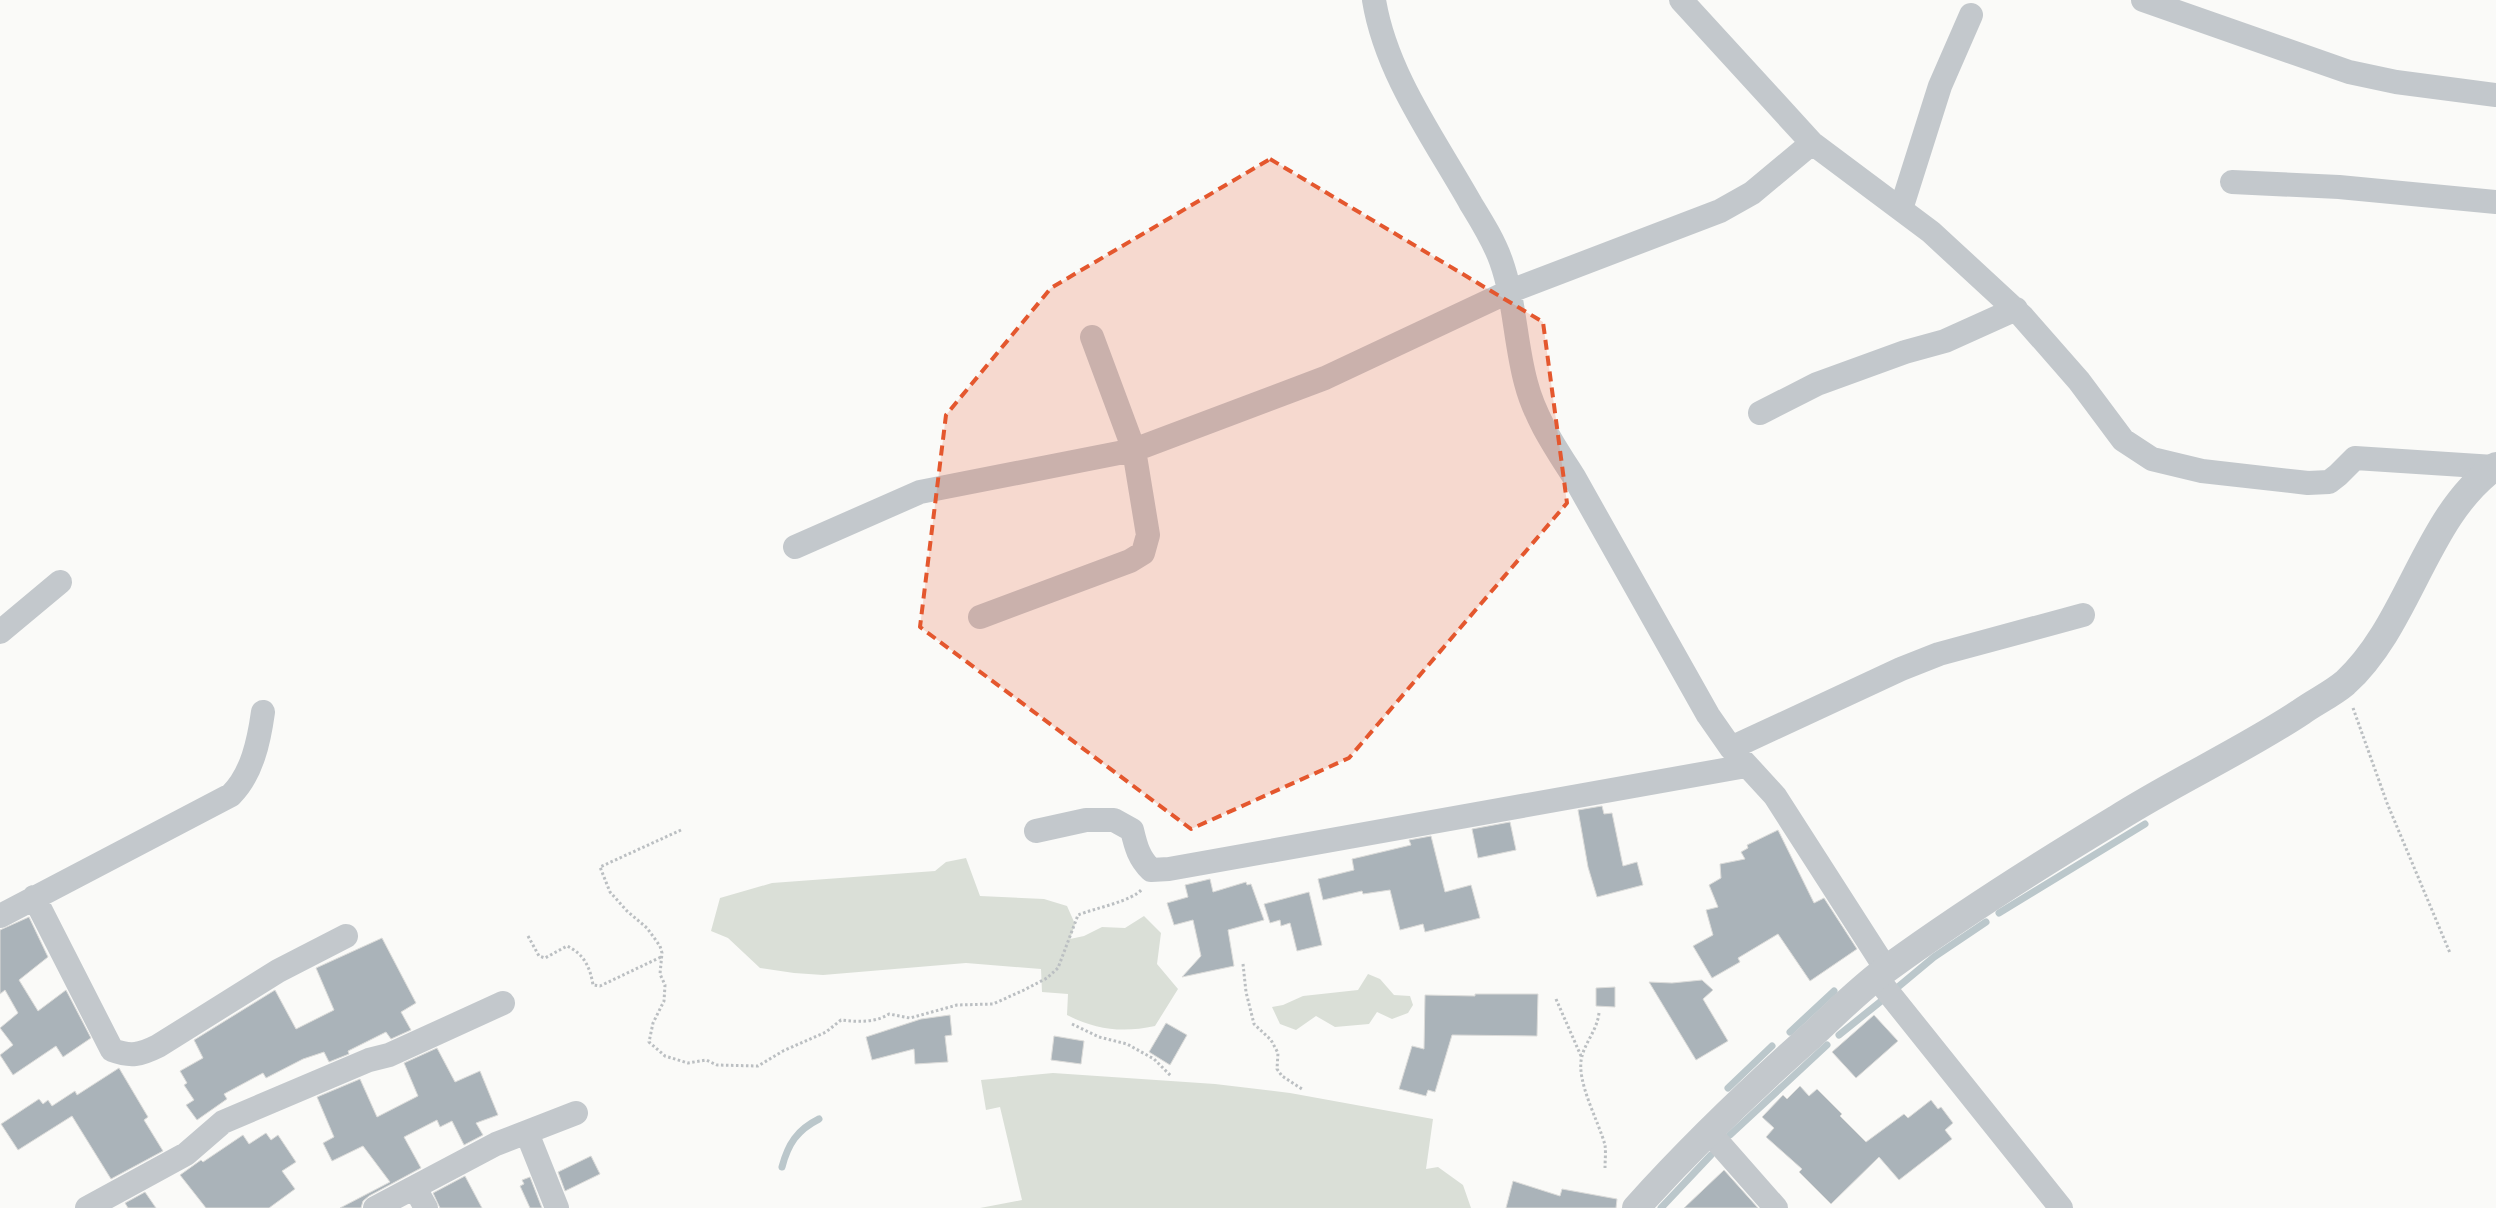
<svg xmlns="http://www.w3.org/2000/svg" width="2496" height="1208" font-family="'Varela Round',sans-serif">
	<rect width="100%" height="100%" fill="#fafaf8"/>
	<path fill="#dadfd7" d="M966 858 980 896 1044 899 1067 906 1075 924 1070 939 1084 936 1102 927 1125 928 1144 916 1161 933 1157 964 1178 989 1155 1026C1123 1033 1096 1030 1067 1015L1068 994 1042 992 1041 969 966 963 823 975 794 973 760 968 728 938 711 931 720 898 772 883 935 871 946 862Z
		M1368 974 1380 979 1394 995 1410 996 1413 1005 1408 1013 1392 1019 1377 1012 1369 1024 1335 1027 1316 1016 1296 1030 1280 1024 1272 1007 1283 1005 1303 996 1358 990Z
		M1053 1073 1215 1084 1290 1093 1433 1119 1426 1169 1438 1167 1463 1185 1471 1208H980L1022 1200 1000 1107 986 1110 981 1080Z"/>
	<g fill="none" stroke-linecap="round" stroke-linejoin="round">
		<path stroke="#bbc7cb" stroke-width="7" d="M1999 913 2145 824
			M1898 987 1934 957 1986 922
			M1790 1032 1834 991
			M1839 1035 1885 998
			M1728 1088 1772 1046
			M1730 1135 1827 1045
			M782 1167C788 1144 797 1130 819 1119
			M1661 1208 1711 1155"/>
	</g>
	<path fill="#aab3b9" stroke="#dcdcda" d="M1602 806 1604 814 1612 813 1623 866 1637 862 1643 885 1597 897 1588 867 1578 810Z
		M1510 822 1516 850 1478 858 1472 829Z
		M1778 830 1814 903 1824 898 1857 949 1810 981 1778 934 1738 958 1740 962 1712 978 1693 946 1713 935 1706 910 1718 907 1709 885 1721 878 1720 864 1745 859 1741 852 1748 848 1747 845Z
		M1431 836 1445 892 1471 885 1480 918 1425 932 1423 924 1400 930 1390 890 1363 894 1362 891 1323 900 1318 879 1354 870 1352 859 1411 845 1409 840Z
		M1210 879 1213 892 1246 882 1247 885 1251 884 1264 920 1228 930 1234 966 1182 977 1201 956 1193 920 1174 925 1167 903 1188 897 1185 885Z
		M1309 892 1322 945 1297 951 1290 923 1281 926 1280 920 1270 923 1264 904Z
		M29 917 48 957 19 980 38 1011 66 990 91 1038 63 1057 56 1046 13 1075 0 1055 13 1045 0 1028 18 1013 5 990 0 994V930Z
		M382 938 416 1003 401 1012 411 1030 391 1039 386 1032 348 1051 349 1054 329 1062 324 1052 303 1059 266 1078 263 1073 224 1094 227 1099 197 1120 186 1105 194 1100 184 1085 187 1083 180 1071 203 1058 194 1040 275 990 296 1029 334 1010 316 968Z
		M1702 980 1713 990 1703 999 1728 1041 1696 1060 1649 982 1672 983Z
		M1615 987V1007L1596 1006V988Z
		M1475 994H1538L1537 1036 1452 1035 1435 1092 1428 1090 1426 1096 1399 1089 1412 1046 1424 1049 1425 995 1475 996Z
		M950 1015 952 1035 945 1036 948 1062 915 1064 914 1049 872 1060 866 1037 921 1019Z
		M1874 1015 1898 1041 1856 1078 1832 1052Z
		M1166 1023 1187 1035 1170 1065 1149 1052Z
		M1054 1036 1084 1041 1081 1064 1051 1060Z
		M437 1048 455 1082 480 1071 498 1115 476 1123 483 1135 464 1145 452 1121 440 1127 437 1120 404 1137 421 1168 369 1196 363 1201 361 1208H340L390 1182 363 1146 332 1161 323 1143 334 1137 317 1097 360 1079 377 1117 418 1096 404 1063Z
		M119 1068 148 1117 144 1120 163 1151 111 1179 72 1116 18 1150 1 1124 39 1099 43 1104 48 1100 52 1106 75 1091 77 1095Z
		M1800 1086 1809 1096 1817 1089 1842 1114 1840 1116 1866 1142 1904 1114 1908 1118 1931 1100 1938 1109 1941 1107 1953 1123 1945 1130 1952 1139 1899 1180 1879 1157 1831 1204 1799 1172 1802 1169 1766 1137 1774 1128 1762 1117 1783 1095 1787 1099Z
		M266 1133 271 1140 278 1135 296 1162 282 1171 295 1189 269 1208H206L180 1175 201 1160 203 1162 243 1135 249 1144Z
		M591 1156 600 1174 565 1191 558 1172Z
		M1724 1170 1758 1208H1684Z
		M465 1176 482 1208H440L433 1193Z
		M530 1177 542 1208H530L520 1186 524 1184 522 1180Z
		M1513 1181 1560 1196 1562 1189 1617 1199 1616 1208H1506Z
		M145 1192 156 1208H128L125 1203Z"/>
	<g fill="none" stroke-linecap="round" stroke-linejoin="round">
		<path stroke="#bbbfc2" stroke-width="3" stroke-dasharray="2.5 2.5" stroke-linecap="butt" d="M2353 708 2387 803 2450 953
			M681 830 600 867 610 892 627 911 647 928 660 946 662 953 660 974 665 985 664 1001 653 1023 649 1042 665 1056 688 1063 706 1060 717 1065 758 1066 783 1051 826 1032 841 1020C857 1022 875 1023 889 1014L910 1018 957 1005 993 1004 1024 990 1047 978 1058 968 1078 915C1095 908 1133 901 1142 889
			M528 936 539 956 545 958 567 946C584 954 590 967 593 985L600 986 661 957
			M1243 964 1246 992 1254 1024 1271 1040 1278 1053 1277 1069 1282 1076 1302 1089
			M1556 999 1581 1056
			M1599 1013C1597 1030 1586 1041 1582 1056 1575 1080 1599 1122 1605 1145 1606 1152 1605 1161 1605 1168
			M1072 1024 1099 1037 1127 1044 1154 1059 1171 1076"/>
		<path stroke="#c3c8cc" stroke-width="24" d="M1374 0C1386 74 1435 140 1471 204 1482 222 1494 241 1501 261 1515 300 1515 343 1526 383 1535 418 1555 447 1574 477L1708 715 1731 748 1775 796 1886 969
			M1681 0 1812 143 1931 232 2022 316 2079 381 2123 440 2152 459 2202 471 2308 483 2329 482 2338 475 2355 458 2494 467
			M2143 0 2349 72 2396 82 2496 95
			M2232 182 2339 187 2496 202
			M1901 209 1940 86 1971 15
			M1760 413 1817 384 1905 352 1945 341 2016 309
			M795 547 920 492 1134 450 1092 337
			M980 617 1130 561 1143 553 1148 535 1134 450 1325 378 1508 292 1720 211 1752 193 1812 143
			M0 632 60 582
			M1731 748 1901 669 1939 654 2083 615
			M1036 831 1086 820H1114L1132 830C1136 847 1139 858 1151 870L1169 869 1746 766
			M34 897 112 1050C131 1057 140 1055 158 1046L278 971 346 936
			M0 916 231 795C252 774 259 741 263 712
			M1876 977 2061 1208
			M1709 1132 1776 1208
			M527 1133 557 1208
			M415 1188 426 1208
			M87 1208 186 1154 223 1122 369 1060 389 1055 503 1003
			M375 1208 496 1144 576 1113"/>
		<path stroke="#c3c8cc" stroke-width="28" d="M1636 1208C1690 1148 1749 1091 1810 1037 1835 1014 1860 988 1888 968 1961 915 2038 866 2116 819 2176 781 2242 751 2301 712 2315 702 2332 694 2345 683 2410 624 2425 516 2496 466"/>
	</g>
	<path fill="#e4572e" fill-opacity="0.2" stroke="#e4572e" stroke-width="4" stroke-dasharray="10 6" stroke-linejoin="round" d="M1270 159 1543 322 1567 503 1349 758 1191 829 920 627 946 415 1051 288Z"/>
</svg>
